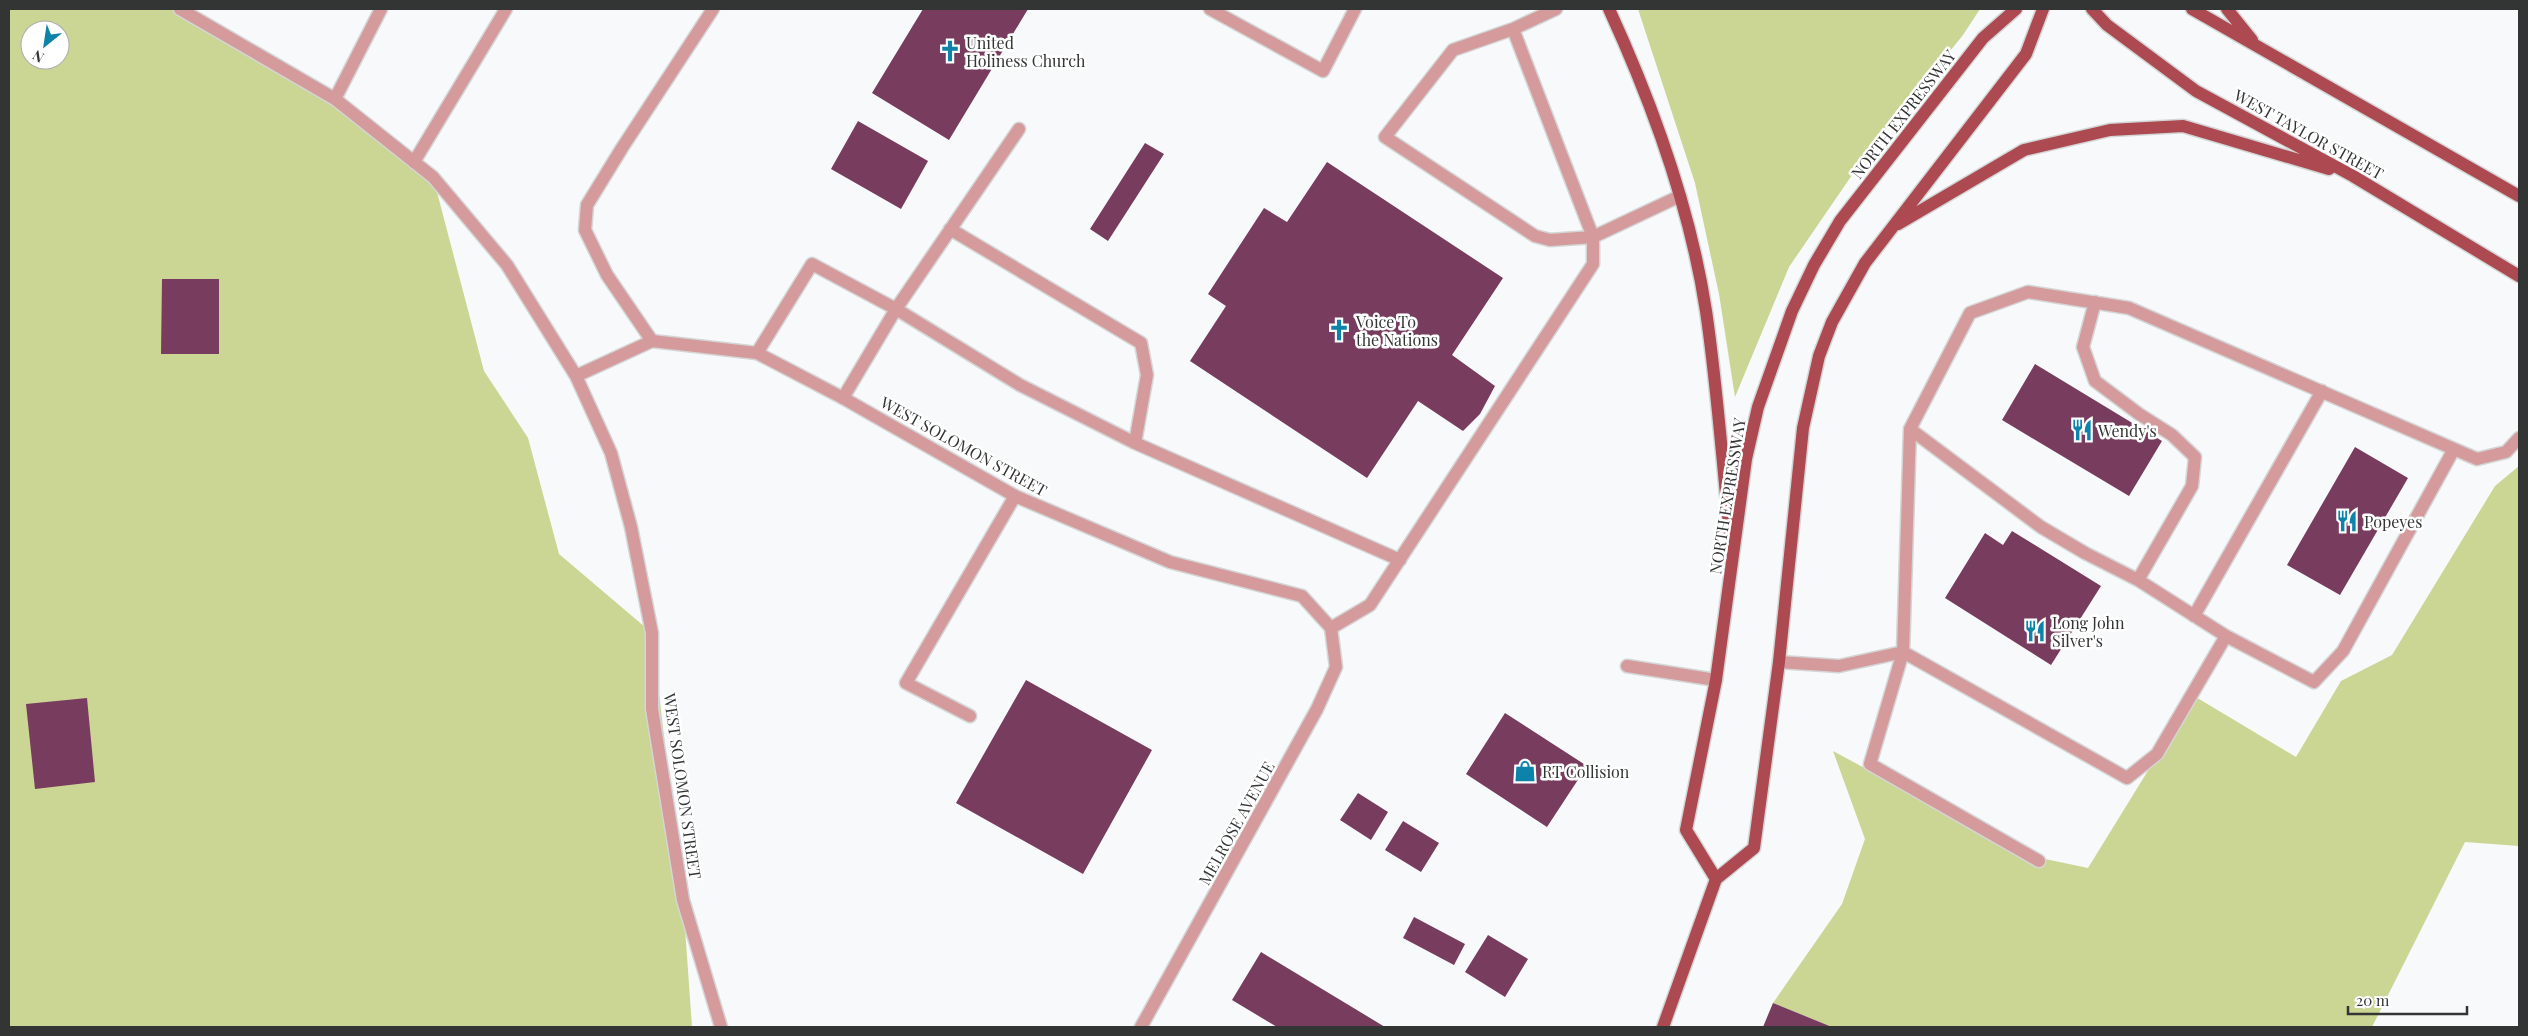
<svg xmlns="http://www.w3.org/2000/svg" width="2528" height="1036" font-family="'Playfair Display',serif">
	<rect width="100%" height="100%" fill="#f7f9fa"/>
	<path fill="#cbd594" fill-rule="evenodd" d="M9 9H180L335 99 433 177 484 371 528 438 559 554 652 633 683 900 692 1027H9ZM30 30H60V60H30Z
		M1638 9H1980L1963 35 1865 156 1789 267 1735 397 1719 294 1695 183Z
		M2519 466V846L2465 842 2372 1027H1832L1773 1003 1842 904 1865 839 1833 751 2026 855 2088 868 2194 696 2296 757 2341 681 2392 655 2495 486Z"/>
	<path fill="#773c5e" d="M923 9H1028L949 140 872 93Z
		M858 121 928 161 901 209 831 169Z
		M1145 143 1164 154 1108 241 1090 229Z
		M1327 162 1503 278 1452 355 1495 386 1480 414 1463 431 1418 401 1367 478 1190 361 1226 306 1208 294 1264 208 1287 222Z
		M162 279H219V354H161Z
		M2035 364 2162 441 2129 496 2002 420Z
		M2355 447 2408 478 2340 595 2287 565Z
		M2012 531 2101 586 2051 665 1945 598 1985 533 2003 545Z
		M1026 680 1152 750 1083 874 956 803Z
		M87 698 95 782 35 789 26 704Z
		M1505 713 1587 766 1547 827 1466 774Z
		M1358 793 1388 812 1371 840 1340 820Z
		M1403 821 1439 843 1421 872 1385 850Z
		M1414 917 1465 944 1454 965 1403 938Z
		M1488 935 1528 959 1505 997 1465 972Z
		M1261 952 1385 1027H1277L1232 1000Z
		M1773 1003 1832 1027H1763Z"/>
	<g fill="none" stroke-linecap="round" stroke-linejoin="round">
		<g stroke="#d4d6d6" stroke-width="15">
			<path id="service" d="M1210 9 1323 71 1355 9
				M1556 9 1513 29 1453 50 1385 137 1535 236 1550 240 1593 237 1680 196
				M335 99 381 9
				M414 162 506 9
				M950 229 1141 343 1147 375 1135 443
				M2095 302 2083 347 2095 381 2139 414 2172 435 2195 457 2192 486 2138 580
				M652 341 607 275 585 230 587 205 622 148 713 9
				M757 353 812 264 896 309 1020 385 1135 443 1400 560
				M843 398 896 309 1019 129
				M1910 429 2041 527 2085 553 2138 580 2226 636 2314 682 2343 651 2454 449
				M2194 616 2322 391
				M1331 628 1370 605 1593 264V237L1513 29
				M1779 662 1839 666 1903 652 2127 778 2157 754 2226 636
				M1627 666 1716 680
				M970 716 906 683 1015 496
				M2039 861 1870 764 1903 652 1910 429 1970 313 2028 292 2129 308 2477 459 2506 452 2519 438"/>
		</g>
		<g stroke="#d4d6d6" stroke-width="15">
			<path id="minor" d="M180 9 335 99 433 177 507 265 576 376 611 453 631 527 652 633V709L683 900 721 1027
				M576 376 652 341 757 353 843 398 1015 496 1170 562 1302 596 1331 628 1336 667 1317 709 1141 1027"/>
		</g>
		<g stroke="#d4d6d6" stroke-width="15">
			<path id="primary" d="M1609 9C1653 105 1690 206 1706 311 1717 385 1722 460 1730 534
				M2092 9 2107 25 2196 91 2353 176 2519 276
				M2192 9 2519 196
				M2227 9 2252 40
				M1898 224 2024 150 2110 130 2183 126 2329 169
				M1716 879 1686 830 1716 680 1746 459 1758 407 1792 311 1814 265 1840 221 1983 38 2016 9
				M1663 1027 1716 879 1754 848 1779 662 1803 428 1819 356 1832 322 1865 263 2026 54 2043 9"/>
		</g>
		<use href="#service" stroke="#d59b9c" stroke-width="12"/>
		<use href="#minor" stroke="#d59b9c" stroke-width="12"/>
		<use href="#primary" stroke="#ac4951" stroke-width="12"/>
	</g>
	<defs>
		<g id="church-bare" transform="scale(1.725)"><path d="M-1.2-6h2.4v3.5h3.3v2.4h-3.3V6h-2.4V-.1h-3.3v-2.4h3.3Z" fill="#0d83a9" stroke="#fff" stroke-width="2.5" paint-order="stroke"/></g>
		<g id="restaurant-bare" transform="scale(1.725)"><path d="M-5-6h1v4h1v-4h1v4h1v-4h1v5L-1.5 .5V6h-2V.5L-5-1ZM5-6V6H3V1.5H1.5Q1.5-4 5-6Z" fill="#0d83a9" stroke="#fff" stroke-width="2.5" paint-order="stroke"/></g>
		<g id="shop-bare" transform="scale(1.725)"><path d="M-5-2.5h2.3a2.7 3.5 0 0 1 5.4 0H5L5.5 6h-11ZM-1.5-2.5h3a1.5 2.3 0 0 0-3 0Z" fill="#0d83a9" stroke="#fff" stroke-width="2.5" paint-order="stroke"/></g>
	</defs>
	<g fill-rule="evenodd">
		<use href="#church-bare" x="950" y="51"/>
		<use href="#church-bare" x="1339" y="330"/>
		<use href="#restaurant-bare" x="2082" y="430"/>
		<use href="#restaurant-bare" x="2347" y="521"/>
		<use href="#restaurant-bare" x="2035" y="631"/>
		<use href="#shop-bare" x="1525" y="771"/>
	</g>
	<g text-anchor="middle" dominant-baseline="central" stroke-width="5" stroke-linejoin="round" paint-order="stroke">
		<g font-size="16" fill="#333434" stroke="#fff" text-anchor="start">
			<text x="966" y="42">United<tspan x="966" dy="18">Holiness Church</tspan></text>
			<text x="1356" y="321">Voice To<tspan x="1356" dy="18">the Nations</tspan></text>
			<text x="2098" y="430">Wendy's</text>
			<text x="2364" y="521">Popeyes</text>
			<text x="2052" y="622">Long John<tspan x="2052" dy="18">Silver's</tspan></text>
			<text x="1542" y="771">RT Collision</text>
		</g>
		<g font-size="16" fill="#333434" stroke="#fff">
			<text transform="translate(1903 114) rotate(-52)">NORTH EXPRESSWAY</text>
			<text transform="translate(2309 134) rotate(29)">WEST TAYLOR STREET</text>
			<text transform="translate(964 446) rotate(29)">WEST SOLOMON STREET</text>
			<text transform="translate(1727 496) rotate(-81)">NORTH EXPRESSWAY</text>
			<text transform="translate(683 786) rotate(82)">WEST SOLOMON STREET</text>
			<text transform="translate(1236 823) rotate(-61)">MELROSE AVENUE</text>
		</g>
	</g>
	<rect width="2528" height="1036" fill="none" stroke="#333434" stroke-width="20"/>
	<g transform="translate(45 45) rotate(210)"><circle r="24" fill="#ffffff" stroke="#adaeae"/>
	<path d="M0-4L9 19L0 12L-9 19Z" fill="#0d83a9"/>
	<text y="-8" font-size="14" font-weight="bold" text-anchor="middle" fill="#333434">N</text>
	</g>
	<path d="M2348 1006v8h119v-8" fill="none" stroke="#333434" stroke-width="2.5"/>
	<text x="2356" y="1006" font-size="15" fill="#333434" stroke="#ffffff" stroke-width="4" paint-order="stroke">20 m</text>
</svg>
